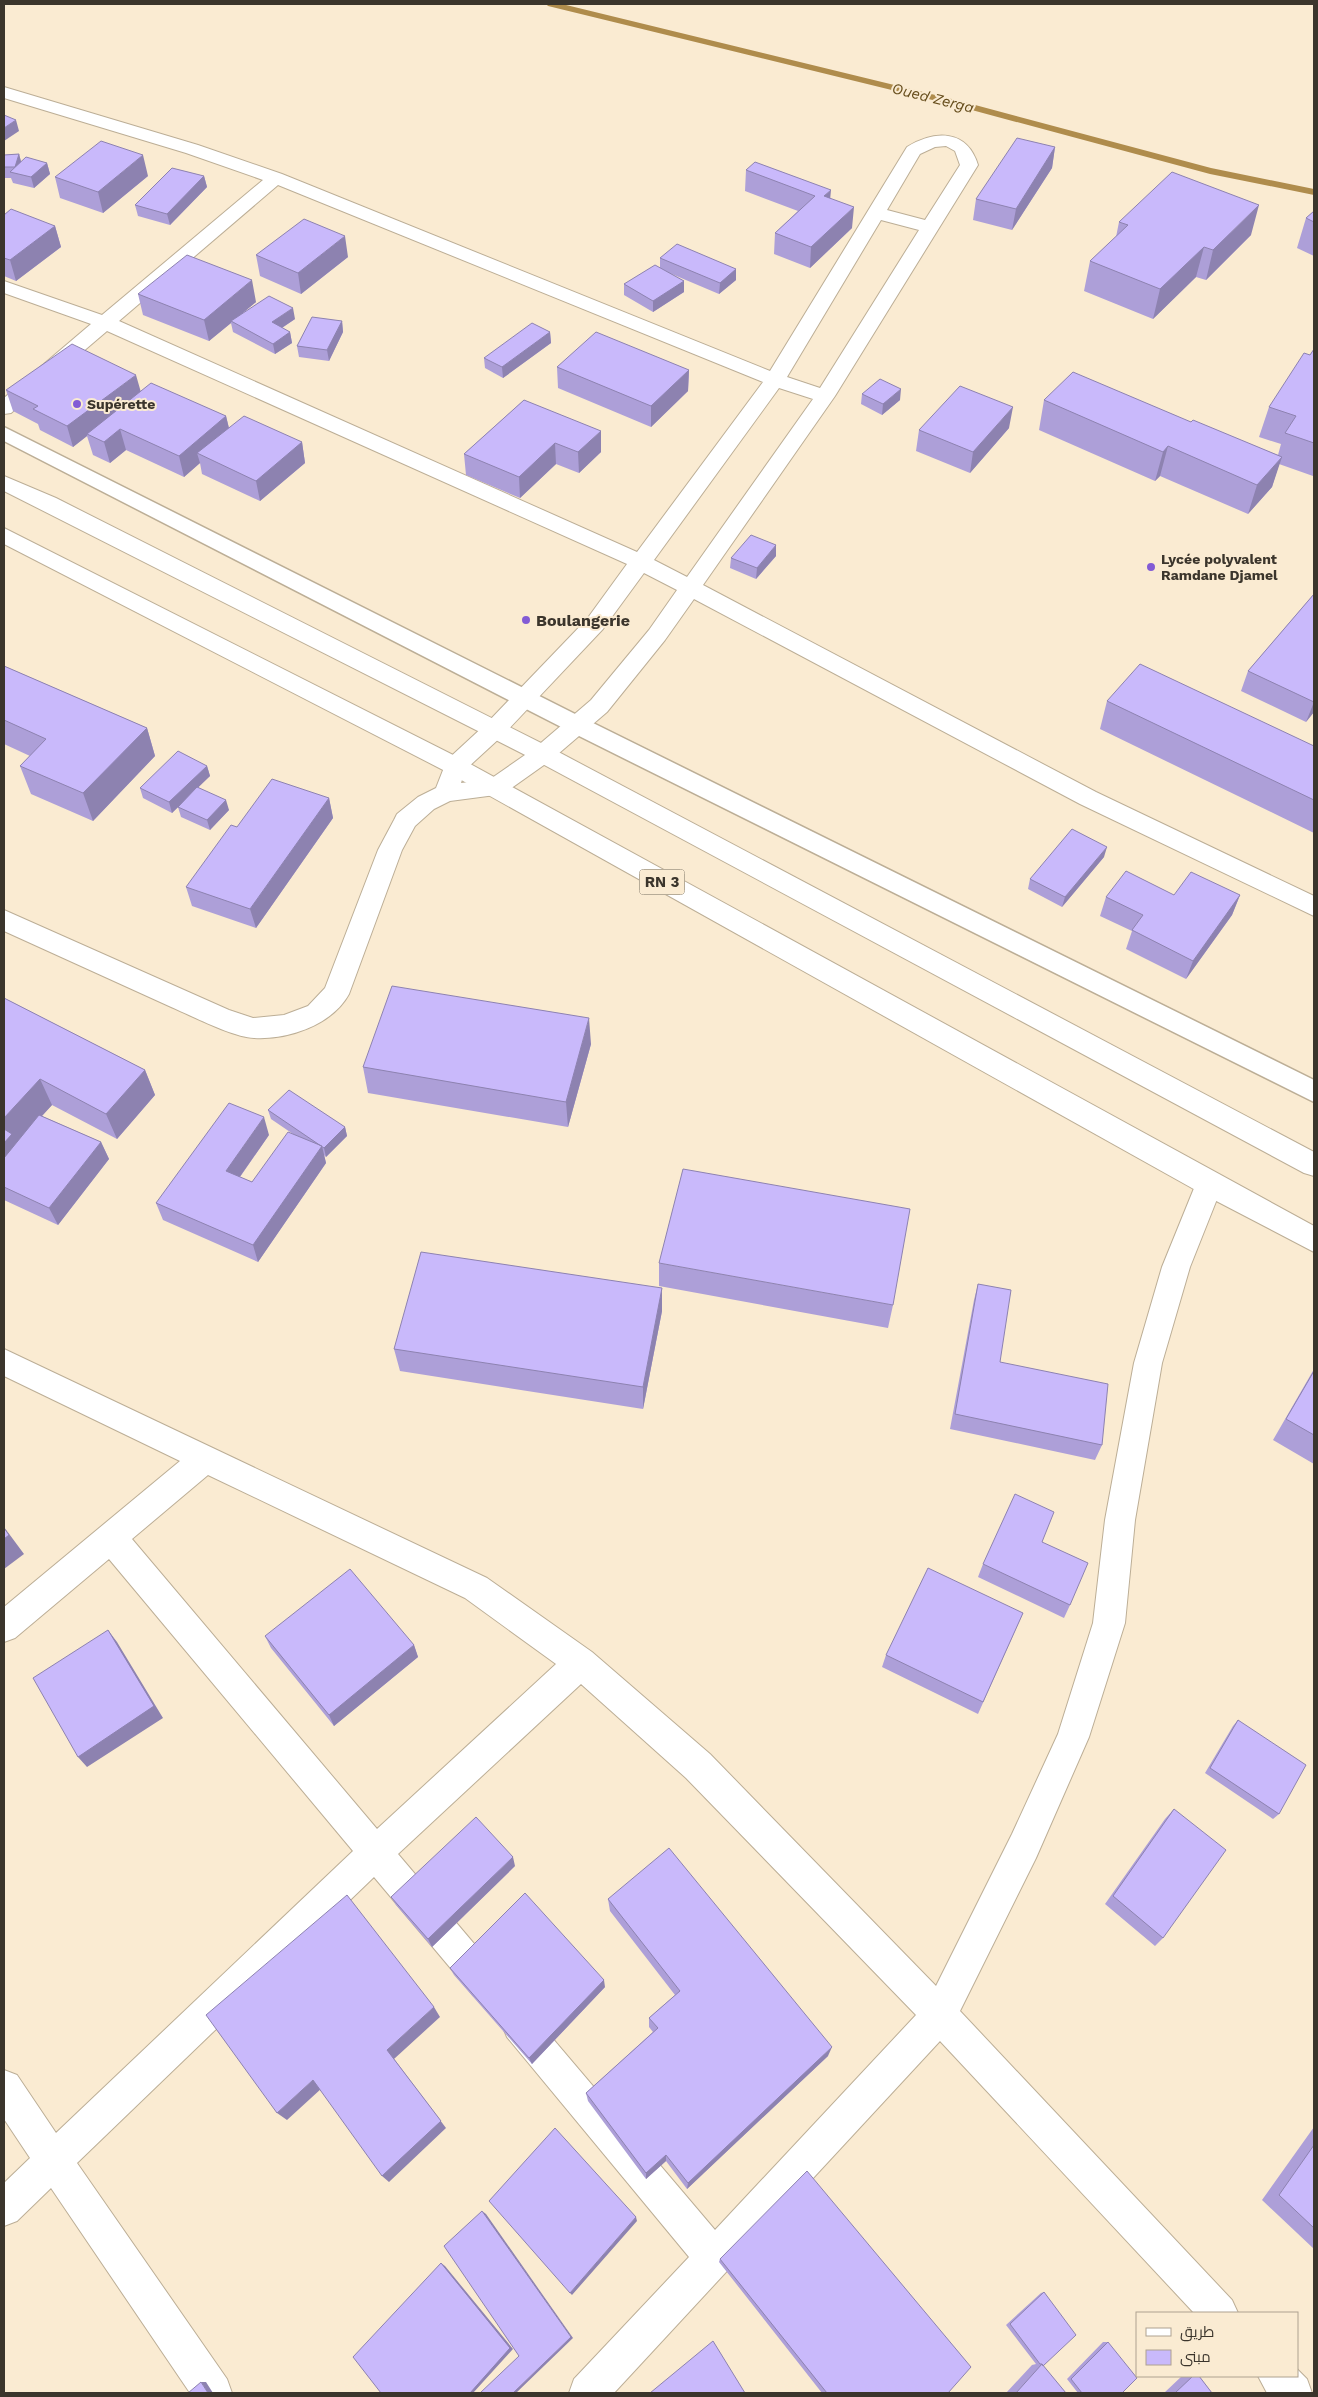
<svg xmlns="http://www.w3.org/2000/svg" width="1318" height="2397" font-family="'Work Sans',Cairo,sans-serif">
	<rect width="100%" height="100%" fill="#faebd2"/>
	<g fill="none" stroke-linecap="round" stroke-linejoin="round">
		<path fill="#af8c4c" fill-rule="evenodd" d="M546 4H562L964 102 1211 168 1314 189V195L1210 174 957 106 548 6Z"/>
		<g stroke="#bcae96" stroke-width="3">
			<path id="service" d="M4 427 585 719 1314 1080V1102L569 731 4 441Z"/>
		</g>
		<g stroke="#bcae96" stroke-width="2">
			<path id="minor" d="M4 87 198 145 282 174 770 371 907 147C935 130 967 129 978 165L835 396 703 585 1096 792 1314 896V916L1080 804 694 599 665 640 607 712 551 760 503 794 450 801 434 809 415 826 402 850 349 994C332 1025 288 1040 254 1038 232 1037 190 1015 169 1006 114 981 59 956 4 931V910L229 1010 253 1018 284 1015 308 1006 325 988 378 850 394 820 397 814 418 797 436 788 447 760 486 724 587 619 627 564 107 331 11 413 4 414V398L91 324 4 293V281L102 315 263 180 186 153 4 98ZM946 146 955 151 960 165 925 220 887 210 920 154 935 147ZM278 185 763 382 637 552 119 321ZM881 220 919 230 820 388 787 377ZM779 388 813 399 687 577 654 560ZM644 573 677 590 649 630 591 700 535 748 489 780 461 783 465 770 502 736 603 629Z
				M1209 1172 1219 1176 1223 1184 1190 1267 1162 1363 1135 1520 1125 1623 1089 1737 1036 1858 960 2011 1232 2300 1238 2313H1194L940 2041 614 2393H569L574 2379 689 2257 507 2037 502 2025 507 2013 519 2008 531 2013 715 2230 916 2015 686 1778 581 1684 398 1854 498 1972 503 1984 498 1996 486 2001 474 1996 374 1877 77 2163 227 2379 232 2393H190L51 2188 17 2221 4 2226V2183L30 2158 4 2119V2070L17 2075 56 2133 353 1851 109 1559 15 1638 4 1642V1607L180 1461 4 1376V1349L487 1578 592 1652 710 1754 936 1986 1012 1834 1058 1734 1093 1623 1105 1520 1134 1363 1162 1267 1199 1176ZM208 1475 465 1598 556 1664 377 1829 132 1539Z
				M1297 2369 1307 2379 1312 2393H1267L1258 2376H1297Z"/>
		</g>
		<g stroke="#bcae96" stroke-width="2">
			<path id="primary" d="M4 476 56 498 551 748 1314 1152V1176L1304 1173 535 760 4 491Z
				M4 528 463 760 1314 1226V1252L1199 1192 447 772 4 544Z"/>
		</g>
		<use href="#service" fill="#fff" fill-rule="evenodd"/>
		<use href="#minor" fill="#fff" fill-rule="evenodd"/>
		<use href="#primary" fill="#fff" fill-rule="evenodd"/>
	</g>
	<path fill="#ad9fd8" d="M1055 147 1052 168 1012 230 973 220 976 199Z
		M19 154 21 162 47 163 50 174 34 188 13 183 11 178H4V155Z
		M746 170 830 198 852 228 810 268 774 254 775 233 798 211 745 191Z
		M148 176 103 213 60 198 55 177Z
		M204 176 207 187 170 225 138 216 135 205Z
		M1314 211V256L1297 248 1306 218Z
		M4 215 55 226 61 247 16 281 4 276Z
		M1119 222 1251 235 1206 280 1196 277 1153 319 1084 291 1090 261 1116 237Z
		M256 255 348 257 301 294 260 276Z
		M660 258 736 269V280L719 294 667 272 684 281V292L653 312 624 295V284L660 268Z
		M138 294 256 302 239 316 295 319 282 328 290 332 292 343 275 354 233 332 231 323 209 341 143 315Z
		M342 321 343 332 329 361 299 357 297 346Z
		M550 332 551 343 503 378 485 368 484 358Z
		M1314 349V473L1313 476 1279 464 1272 487 1248 514 1160 476 1155 481 1039 430 1044 400 1191 422 1278 455 1281 444 1259 437 1269 407 1310 355Z
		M557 367 689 370 688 391 651 427 558 388Z
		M6 390 140 391 226 416 229 428 302 442 305 463 260 501 202 474 200 463 184 477 126 450 110 463 93 455 87 436 73 447 40 430 38 424 13 411Z
		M862 394 900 400 882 415 861 404Z
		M524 400 601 452 579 473 556 464 520 498 466 475 464 454Z
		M1009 428 970 473 916 451 919 430Z
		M776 556 756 579 730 568 731 558Z
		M1314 594V712L1306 722 1241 691 1248 671Z
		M4 666 147 728 155 756 93 821 31 794 20 766 30 756 4 744Z
		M1107 701 1314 746V833L1100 729Z
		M207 766 210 776 198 787 229 810 210 830 181 817 178 807 180 805 172 813 143 798 140 788Z
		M329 798 333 818 256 928 192 906 186 887 237 827Z
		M1104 857 1062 907 1028 889 1030 879Z
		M1174 895H1240L1232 915 1186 979 1126 949 1132 931 1100 916 1106 897Z
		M4 998 145 1070 155 1095 117 1139 52 1105 42 1116 101 1142 109 1159 58 1225 4 1200Z
		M591 1044 568 1127 368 1093 363 1067Z
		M268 1110 345 1127 347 1136 326 1157 324 1155 326 1163 258 1262 163 1220 156 1203 269 1135 240 1177 252 1182 293 1134 271 1119Z
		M659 1263 893 1305 888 1328 659 1286Z
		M978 1284 1000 1362 1102 1445 1095 1460 950 1429 974 1300Z
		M662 1288V1311L643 1409 400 1371 394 1349Z
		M1314 1369V1464L1273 1440Z
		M1042 1542 1070 1605 1064 1618 978 1577 983 1564Z
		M1023 1613 978 1714 882 1667 886 1655Z
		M265 1636 414 1645 418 1657 334 1726 271 1648Z
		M1238 1720 1279 1814 1273 1819 1205 1773 1233 1726Z
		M1174 1809 1163 1938 1155 1946 1105 1904 1165 1819Z
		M515 1866 432 1947 396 1905 391 1897Z
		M608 1899 828 2056 687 2189 666 2161 646 2179 588 2101 586 2093 653 2032 649 2027V2018L675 1995 610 1911Z
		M450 1968 605 1987 532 2064 454 1975Z
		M1314 2127V2249L1262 2200Z
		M720 2259 948 2393H822L719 2262Z
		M1044 2292 1043 2366 1066 2393H1006L1032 2365 1036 2364 1006 2325 1041 2293Z
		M1103 2342H1108L1122 2393H1078L1067 2379Z
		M1182 2376H1199L1212 2393H1164Z"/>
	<path fill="#8d82b0" d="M16 120 19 131 4 141V128Z
		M1055 147 1052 168 1012 230 1016 209Z
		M19 154 22 165 15 167Z
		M143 155 148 176 103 213 98 192Z
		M47 163 50 174 34 188 31 177Z
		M204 176 207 187 170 225 167 214Z
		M831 190 829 211 824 196Z
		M1259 205 1251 235 1206 280 1213 250Z
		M854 207 852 228 810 268 811 247Z
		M55 226 61 247 16 281 10 260Z
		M345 236 348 257 301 294 298 273Z
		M1204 247 1196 277 1153 319 1160 289Z
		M736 269V280L719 294 720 283Z
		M252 280 256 302 232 322 231 321V323L209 341 204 320Z
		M684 281V292L653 312V301Z
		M293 308 295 319 274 333 272 322Z
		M342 321 343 332 329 361 327 350Z
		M290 332 292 343 275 354 273 344Z
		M550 332 551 343 503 378 502 367Z
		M689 370 688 391 651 427V406Z
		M136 375 142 396 87 434V436L73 447 67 426Z
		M901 389 900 400 882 415 883 404Z
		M1013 407 1009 428 970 473 973 452Z
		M226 416 231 437 197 453 200 463 184 477 179 456Z
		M120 429 126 450 110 463 104 442Z
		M601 431V452L579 473 578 452Z
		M302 442 305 463 260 501 256 481Z
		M555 443 556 464 520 498 519 477Z
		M1168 446 1160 476 1155 481 1163 452Z
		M1282 457 1272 487 1248 514 1257 485Z
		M776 545V556L756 579 757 568Z
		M1314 701V712L1306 722 1314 702Z
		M147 728 155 756 93 821 83 793Z
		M207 766 210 776 172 813 169 802Z
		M329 798 333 818 256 928 250 909Z
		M226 800 229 810 210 830 207 820Z
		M1107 847 1104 857 1062 907 1065 897Z
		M1240 895 1232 915 1186 979 1193 961Z
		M589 1018 591 1044 568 1127 566 1102Z
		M145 1070 155 1095 117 1139 106 1114Z
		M40 1079 52 1105 17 1143 4 1182V1118Z
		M264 1117 269 1135 232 1188 226 1171Z
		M345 1127 347 1136 326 1157 324 1148Z
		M101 1142 109 1159 58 1225 49 1208Z
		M322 1146 326 1163 258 1262 253 1245Z
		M662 1288V1311L643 1409V1387Z
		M4 1527 24 1554 4 1569Z
		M108 1630 117 1642 163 1718 87 1767 78 1757Z
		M414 1645 418 1657 334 1726 329 1715Z
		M513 1857 515 1866 432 1947 428 1939Z
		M604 1980 605 1987 532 2064 529 2058Z
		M434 2007 440 2017 394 2059 446 2128 389 2182 382 2176 387 2050Z
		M832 2047 828 2056 687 2189 688 2183Z
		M313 2080 322 2088 287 2120 277 2113Z
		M666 2155V2161L646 2179V2173Z
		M482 2211 486 2214 573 2338 516 2393H513L571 2337Z
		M636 2217 637 2221 572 2295 570 2293Z
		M441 2263 445 2266 513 2349 473 2393H470Z
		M201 2382H206L213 2393H208Z"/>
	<path fill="#c9b9fb" stroke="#8d82b0" d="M4 115 16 120 4 128Z
		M1017 138 1055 147 1016 209 976 199Z
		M101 141 143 155 98 192 55 177Z
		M19 154 15 167H4V155Z
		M26 157 47 163 31 177 10 172Z
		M755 162 831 190 824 196 854 207 811 247 775 233 815 196 746 170Z
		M172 168 204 176 167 214 135 205Z
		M1172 172 1259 205 1213 250 1204 247 1160 289 1090 261 1128 225 1119 222Z
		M11 209 55 226 10 260 4 258V215Z
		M1314 211V222L1306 218Z
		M304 219 345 236 298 273 256 255Z
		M677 244 736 269 720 283 660 258Z
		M187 255 252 280 204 320 138 294Z
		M655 265 684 281 653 301 624 284Z
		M269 296 293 308 272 322 290 332 273 344 231 321Z
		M312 317 342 321 327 350 297 346Z
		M532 323 550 332 502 367 484 358Z
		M596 332 689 370 651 406 557 367Z
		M72 344 136 375 67 426 33 409 38 406 6 390Z
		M1314 349V443L1285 433 1296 416 1269 407 1304 353 1310 355Z
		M1073 372 1191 422 1193 420 1282 457 1257 485 1168 446 1163 452 1044 400Z
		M880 379 901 389 883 404 862 394Z
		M151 383 226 416 179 456 120 429 104 442 87 434Z
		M960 386 1013 407 973 452 919 430Z
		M524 400 601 431 578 452 555 443 519 477 464 454Z
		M244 416 302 442 256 481 197 453Z
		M751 535 776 545 757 568 731 558Z
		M1314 594V702L1248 671Z
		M1140 664 1314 746V800L1107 701Z
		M4 666 147 728 83 793 20 766 46 739 4 720Z
		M178 751 207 766 169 802 140 788Z
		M272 779 329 798 250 909 186 887 231 825 237 827Z
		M197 787 226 800 207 820 178 807Z
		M1072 829 1107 847 1065 897 1030 879Z
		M1126 871 1174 895 1191 872 1240 895 1193 961 1132 930 1143 915 1106 897Z
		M392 986 589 1018 566 1102 363 1067Z
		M4 998 145 1070 106 1114 40 1079 4 1118Z
		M289 1090 345 1127 324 1148 268 1110Z
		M229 1103 264 1117 226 1171 252 1182 288 1132 322 1146 253 1245 156 1203Z
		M39 1115 101 1142 49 1208 4 1187V1158Z
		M4 1129 12 1134 4 1143Z
		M683 1169 910 1209 893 1305 659 1263Z
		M421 1252 662 1288 643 1387 394 1349Z
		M978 1284 1011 1290 1000 1362 1108 1384 1102 1445 955 1414Z
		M1314 1371V1435L1286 1419Z
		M1015 1494 1054 1512 1042 1542 1088 1563 1070 1605 983 1564Z
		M4 1528 9 1535 4 1539Z
		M928 1568 1023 1613 983 1702 886 1655Z
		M350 1569 414 1645 329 1715 265 1636Z
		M108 1630 154 1706 78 1757 33 1678Z
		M1238 1720 1306 1765 1279 1814 1210 1768Z
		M1174 1809 1226 1850 1163 1938 1113 1896Z
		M476 1817 513 1857 428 1939 391 1897Z
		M669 1848 832 2047 688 2183 666 2155 646 2173 586 2093 658 2028 649 2018 680 1991 608 1899Z
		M525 1893 604 1980 529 2058 450 1968Z
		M347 1895 434 2007 387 2050 441 2121 382 2176 313 2080 277 2113 206 2015Z
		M555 2128 636 2217 570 2293 489 2201Z
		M1314 2145V2228L1279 2195Z
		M807 2171 971 2367 948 2393H827L720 2259Z
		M482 2211 571 2337 513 2393H480L519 2356 444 2246Z
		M441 2263 510 2348 470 2393H381L353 2357Z
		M1044 2292 1076 2335 1043 2366 1042 2364H1040L1010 2324Z
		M713 2341 745 2393H650Z
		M1108 2342 1137 2378 1122 2393H1082L1071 2379Z
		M1042 2364 1066 2393H1016Z
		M1193 2376H1199L1212 2393H1175Z
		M201 2382 208 2393H188Z"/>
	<g fill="#825bd5" stroke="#faebd2" stroke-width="2">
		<circle cx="77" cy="404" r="5"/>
		<circle cx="1151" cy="567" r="5"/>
		<circle cx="526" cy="620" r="5"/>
	</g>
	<g text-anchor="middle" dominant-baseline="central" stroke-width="4" stroke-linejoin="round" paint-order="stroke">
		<g font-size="14" font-weight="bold" fill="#3b352c" stroke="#faebd2" text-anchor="start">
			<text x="87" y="404">Supérette</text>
			<text x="1161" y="559">Lycée polyvalent<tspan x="1161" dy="16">Ramdane Djamel</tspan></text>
		</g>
		<g font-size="15" font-style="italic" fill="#674e1d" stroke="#faebd2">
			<text transform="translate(933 98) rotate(14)">Oued Zerga</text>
		</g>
		<rect fill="#faebd2" stroke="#746c5e" stroke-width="1" x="639.5" y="869.5" width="45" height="25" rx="4"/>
		<g font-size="15" font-weight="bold" fill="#3b352c">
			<text x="662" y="882">RN 3</text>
		</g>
		<g font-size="16" font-weight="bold" fill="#3b352c" stroke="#faebd2" text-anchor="start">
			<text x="536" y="620">Boulangerie</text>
		</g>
	</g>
	<rect width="1318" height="2397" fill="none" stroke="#3b352c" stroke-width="10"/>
	<rect x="1136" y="2312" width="162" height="65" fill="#faebd2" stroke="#aea290"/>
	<rect x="1146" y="2328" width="25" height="8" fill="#ffffff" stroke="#aea290"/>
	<text x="1180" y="2337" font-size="15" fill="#3b352c">طريق</text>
	<rect x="1146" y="2350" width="25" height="15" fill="#c9b9fb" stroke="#aea290"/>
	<text x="1180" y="2362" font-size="15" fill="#3b352c">مبنى</text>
</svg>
